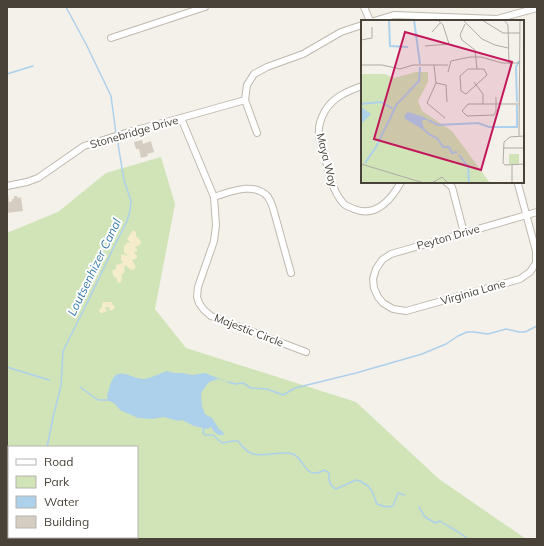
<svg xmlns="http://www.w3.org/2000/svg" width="544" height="546" font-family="Mulish,sans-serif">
	<rect width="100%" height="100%" fill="#f4f1eb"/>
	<path fill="#d0e4b7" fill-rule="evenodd" d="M161 157 175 204 155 309 186 348 356 402 439 479 526 539H7V232H9L58 212 106 173ZM9 447H137V537H9Z"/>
	<path fill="#f4ecca" d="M133 230 136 232V236L141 241 140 245 135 247 137 249V251L134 252 137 256V258L132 260 136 267 133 270C130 270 128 268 127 266H125L124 268 125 271 123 274 121 275 122 278 121 282 118 283 117 281V278L114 277 112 271 116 269V265L123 263 121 260V255H122L124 254 126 256 127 255 124 252V245H126L127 242 131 243 127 239Z
		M103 302H111L115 307 114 309 110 311 109 307H106L105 309 107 310V311L102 313H100L99 310 102 307V305Z"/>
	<path fill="#add1eb" d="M167 371 174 373H182L192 375 205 373 228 382 218 379 209 382 201 393 202 406 205 414 212 418 219 429 223 432 224 435C217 436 214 432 211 427L207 429 194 426 182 420 178 421 164 417 152 419 138 418 120 410 115 404 108 400C106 395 109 391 110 385 117 364 129 378 143 379 149 379 161 373 167 371Z"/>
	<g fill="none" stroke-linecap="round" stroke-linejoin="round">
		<path stroke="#add1eb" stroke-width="1.5" d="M66 7 87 46 111 96 116 134
			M7 74 33 66
			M7 367 49 380
			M228 382 236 384 243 383 251 388 267 389 283 395 295 388 356 373 422 354 446 344 458 336 467 332H474L488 334 506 329 519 332H525L537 326
			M80 387 98 400H109
			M204 427 203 433 205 435H213L222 443 233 441H238C241 445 245 450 249 452 260 459 280 450 293 454 304 459 304 474 316 473 319 473 322 471 325 470L329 473C329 481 329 485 336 489L356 480 360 481 368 486 372 491 377 504C383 507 387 508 393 506L398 493 404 495
			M47 447 54 413 61 386 63 351 89 299 111 253 127 221 130 211 131 201 124 180 117 138
			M419 507 425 517 435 523 440 521C449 527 460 532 468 539
			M29 539V537"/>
	</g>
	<path fill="#d5cdc1" d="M142 140 143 144 151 141 154 152 147 154 148 156 141 158 139 149H136L134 142Z
		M7 194H8L9 202 12 201V199H14V196H17L18 198 21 197 23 211 7 213Z"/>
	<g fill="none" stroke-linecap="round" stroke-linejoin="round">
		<g stroke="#bfb9ae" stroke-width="8">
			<path id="minor" d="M364 7 370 21
				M374 21 394 15 497 19 537 8
				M111 38 205 7
				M362 86C348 91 333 97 325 111 321 118 318 127 319 135 319 140 322 147 324 152 328 170 331 189 343 203 345 206 350 207 354 209 376 218 391 200 401 182
				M181 118 214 197 216 225 214 241 198 287 197 297 199 303 204 310 211 316 306 352
				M257 133 245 100 247 85 254 74 267 67 303 54 341 32 362 25
				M446 182 452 187 464 233
				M518 184 536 251V263L530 272 520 279 406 311 393 309 383 303 378 297 374 288 373 279 376 269 382 260 391 254C440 240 488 226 537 212
				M7 186 27 182 38 178 84 146 132 131 181 118 245 100
				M214 197C230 192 254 181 268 197 270 200 272 205 273 208L291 273"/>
		</g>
		<use href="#minor" stroke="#fff" stroke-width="6"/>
	</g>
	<g text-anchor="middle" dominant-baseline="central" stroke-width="4" stroke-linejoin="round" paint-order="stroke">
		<g font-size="11" fill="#484239" stroke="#fff">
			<text transform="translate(134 132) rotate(-16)">Stonebridge Drive</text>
			<text transform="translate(327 160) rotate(76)">Maya Way</text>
			<text transform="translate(448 237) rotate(-16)">Peyton Drive</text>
			<text transform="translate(473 292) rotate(-16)">Virginia Lane</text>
			<text transform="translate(249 330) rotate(21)">Majestic Circle</text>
		</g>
		<g font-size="12" font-style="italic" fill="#3a7bab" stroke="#fff">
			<text transform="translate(94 267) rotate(-64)">Loutsenhizer Canal</text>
		</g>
	</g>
	<g transform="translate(361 20)">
		<rect width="163" height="163" fill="#f4f1eb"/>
		<path d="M55 52H67V62L57 81 61 91 91 111 129 163H0V54H24L33 58ZM148 134H158V144H148Z" fill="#d0e4b7"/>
		<path d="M0 87 10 94 1 103 0 110ZM47 92 63 97 67 100H61L63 110 44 99 43 96Z" fill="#add1eb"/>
		<path fill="none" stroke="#add1eb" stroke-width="2" d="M28 0 29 26 47 27M53 0 59 44M156 82 155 47 158 41M0 84 20 82 32 89M67 100 77 105 117 103 128 107H157M156 106V85M60 107 69 115 76 118 82 127H88L91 133 96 132M98 135 107 147 108 163M4 143 15 127 36 84 58 61 59 47"/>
		<path fill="none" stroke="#afaba4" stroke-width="1" d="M102 0 121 19 134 25 147 28M121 0 142 13H159M143 0 147 5 148 44M104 4 99 15 101 20 114 30 116 49M71 12 80 2M0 20 11 18V7M64 26 88 24 82 5 77 0M0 45H21L39 49 52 45H87M73 45 75 63 66 83 84 98M107 49H123L126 55 105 74 100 71 99 56ZM87 52 90 41 109 37H120L141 43H158M113 62 122 74V84M75 63 85 65 86 82M135 77V91L133 95 106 96 101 91 107 84H158M158 116 159 0M163 116 149 117 143 122 142 143 144 145 163 144M142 128H163M0 144 63 163M71 163 81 157 87 163M151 163V145"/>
		<path fill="#c2185b" fill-opacity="0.15" stroke="#c2185b" stroke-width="2" d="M44 12 151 42 120 150 13 119Z"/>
		<rect width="163" height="163" fill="none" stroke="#484239" stroke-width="2"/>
	</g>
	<rect width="544" height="546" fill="none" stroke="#484239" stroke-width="16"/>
	<rect x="8" y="446" width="130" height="92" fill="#ffffff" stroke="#b6b3b0"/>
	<rect x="16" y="459" width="20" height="6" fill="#ffffff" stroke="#b6b3b0"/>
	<text x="44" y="466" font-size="12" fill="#484239">Road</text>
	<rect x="16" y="476" width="20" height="12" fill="#d0e4b7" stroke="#b6b3b0"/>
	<text x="44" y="486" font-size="12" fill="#484239">Park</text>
	<rect x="16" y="496" width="20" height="12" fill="#add1eb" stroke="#b6b3b0"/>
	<text x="44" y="506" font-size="12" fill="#484239">Water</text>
	<rect x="16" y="516" width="20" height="12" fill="#d5cdc1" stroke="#b6b3b0"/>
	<text x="44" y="526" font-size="12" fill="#484239">Building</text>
</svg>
